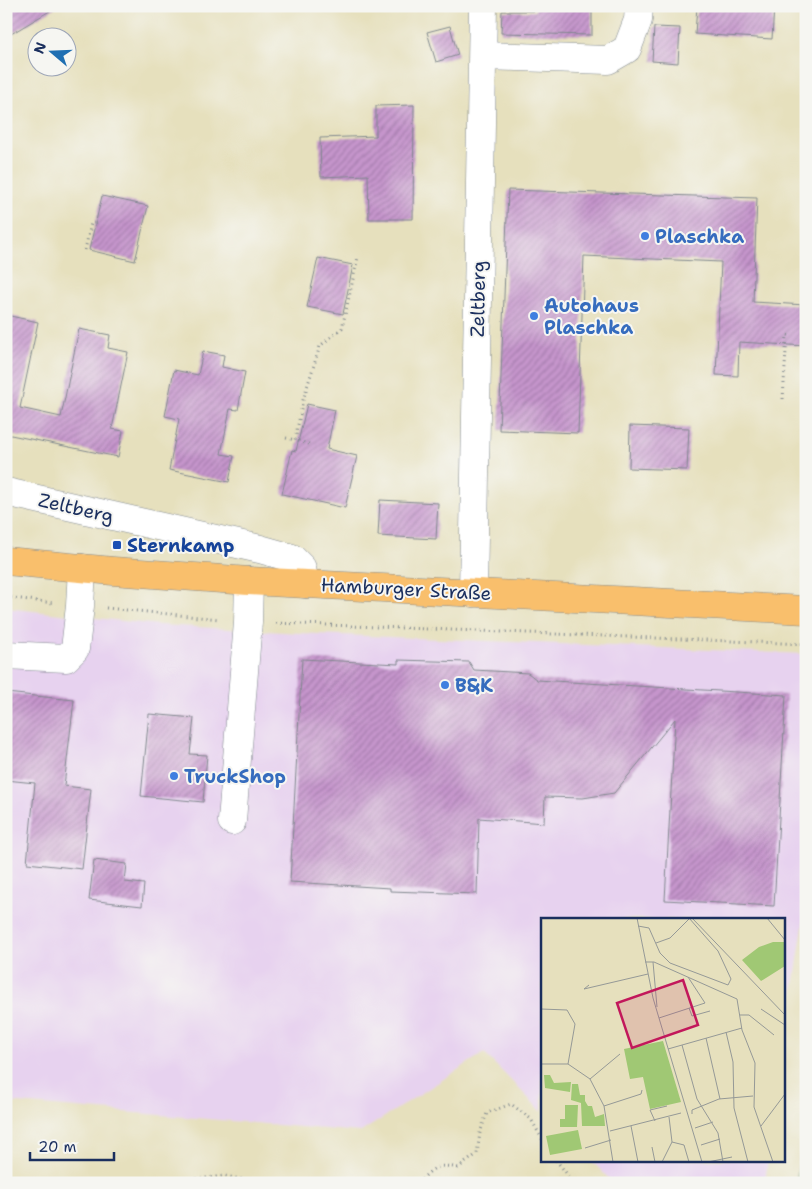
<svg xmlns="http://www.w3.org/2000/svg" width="812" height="1189" font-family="'Shantell Sans',sans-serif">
	<defs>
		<pattern id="garden-furrows" width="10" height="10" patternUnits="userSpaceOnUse" patternTransform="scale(1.25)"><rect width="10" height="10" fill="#a0c874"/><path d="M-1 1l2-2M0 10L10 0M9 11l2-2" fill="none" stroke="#82a362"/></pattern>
		<pattern id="building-hatch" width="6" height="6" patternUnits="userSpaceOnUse" patternTransform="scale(1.25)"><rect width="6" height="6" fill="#c695cc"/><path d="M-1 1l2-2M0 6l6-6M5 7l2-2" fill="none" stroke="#a07aa9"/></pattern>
	</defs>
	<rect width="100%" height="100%" fill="#f6f6f2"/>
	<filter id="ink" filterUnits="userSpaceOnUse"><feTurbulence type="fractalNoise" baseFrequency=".02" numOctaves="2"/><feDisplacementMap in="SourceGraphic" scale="10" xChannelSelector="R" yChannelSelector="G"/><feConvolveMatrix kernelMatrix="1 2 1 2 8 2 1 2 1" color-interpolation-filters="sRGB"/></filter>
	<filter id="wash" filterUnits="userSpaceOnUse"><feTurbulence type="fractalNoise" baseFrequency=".0096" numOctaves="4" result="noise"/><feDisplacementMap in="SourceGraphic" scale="20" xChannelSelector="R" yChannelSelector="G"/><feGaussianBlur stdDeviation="1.12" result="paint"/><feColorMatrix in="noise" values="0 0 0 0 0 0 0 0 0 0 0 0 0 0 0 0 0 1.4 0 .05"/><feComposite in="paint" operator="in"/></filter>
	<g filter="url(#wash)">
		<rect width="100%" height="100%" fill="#e6e0bd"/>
		<path fill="#e7d2ef" d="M6 608 159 625 317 634 806 654V918L804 919 783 1059V919H542V1112L484 1053 361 1132 6 1102Z
			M591 1160H768L765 1183H613Z"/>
		<path fill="url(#garden-furrows)" stroke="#5e7c69" d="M806 1114V1183H796Z"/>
		<g id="blocks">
			<path fill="url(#building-hatch)" d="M6 6H58L6 37Z
				M535 6H592V35L501 33 502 11H535Z
				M697 6H774L772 39 695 34Z
				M450 26 458 55 436 62 427 32Z
				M654 27 680 28 678 63 652 61Z
				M414 105 413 219H369L368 175 321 177 320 138 376 136V106Z
				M508 190 757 198 753 302 806 305V346L739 342 738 376 716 375 721 262 584 256 578 433 499 430Z
				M102 196 148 206 135 261 89 250Z
				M318 258 353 265 343 314 307 307Z
				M6 315 38 322 20 408 61 417 79 329 110 335 108 348 128 352 112 429 123 431 118 457 6 434Z
				M203 351 224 355 222 367 245 372 238 410 230 409 221 454 234 456 229 482 169 470 179 419 165 416 174 370 198 375Z
				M307 404 335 410 327 449 357 456 345 508 282 494 292 450 296 451Z
				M630 426 689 428 687 470 629 468Z
				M380 500 438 503 436 539 378 536Z
				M302 659 398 664V660L469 662 474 670 528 673 537 680 786 695 774 906 665 900 675 719 614 793 583 798 545 797 544 823 479 818 477 894 390 891V888L290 882Z
				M6 693 74 700 64 786 91 789 82 869 27 863 35 783 6 780Z
				M149 714 194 718 190 754 207 755 203 802 141 796Z
				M94 860 127 864 125 882 144 884 142 906 89 900Z"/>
		</g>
	</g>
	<g filter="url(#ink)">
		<use href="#blocks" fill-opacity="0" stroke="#80888e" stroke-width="1"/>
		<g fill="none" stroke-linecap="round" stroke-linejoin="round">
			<g stroke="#80888e" stroke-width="29">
				<path id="minor" d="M483 56 608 60 627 49 638 20 639 6
					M6 492 260 549 292 558 302 568 305 584
					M473 593 483 6
					M6 655 66 658 75 649 80 606 82 568
					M232 821 248 622 249 581"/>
			</g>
			<g stroke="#80888e" stroke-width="29">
				<path id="major" d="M6 561 113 571 249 581 806 610"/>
			</g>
			<path stroke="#80888e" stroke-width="3" stroke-dasharray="1 4" stroke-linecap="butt" d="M85 250 91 223H95
				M783 399 787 335 792 336
				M286 438 295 440
				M309 444 295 440 303 400 320 346 342 328 358 257
				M6 597 53 603
				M106 608 220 619
				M276 623 806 644
				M556 1160 574 1183
				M156 1183 225 1176 262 1183
				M418 1183C433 1168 437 1163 458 1168L477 1154 480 1133 487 1113 511 1104 531 1119 542 1139"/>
			<use href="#minor" stroke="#fff" stroke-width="28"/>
			<use href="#major" stroke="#f9bf6c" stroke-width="28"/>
		</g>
	</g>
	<g fill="#3f7fe0" stroke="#f6f6f2" stroke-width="2">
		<circle cx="645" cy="236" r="5"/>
		<circle cx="534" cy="316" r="5"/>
		<circle cx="445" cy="685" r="5"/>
		<circle cx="174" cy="776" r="5"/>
	</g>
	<rect fill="#1a4fb4" stroke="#f6f6f2" stroke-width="2" x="112" y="540" width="10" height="10" rx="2.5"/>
	<g text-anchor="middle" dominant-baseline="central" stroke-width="4" stroke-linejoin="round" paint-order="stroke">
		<g font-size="19" font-weight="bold" fill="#366cbe" stroke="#f6f6f2" text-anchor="start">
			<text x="655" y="236">Plaschka</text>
			<text x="544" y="305">Autohaus<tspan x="544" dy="22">Plaschka</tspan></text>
			<text x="455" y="685">B&amp;K</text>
			<text x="184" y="776">TruckShop</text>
		</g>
		<g font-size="19" fill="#1b2f5e" stroke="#f6f6f2">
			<text transform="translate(478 299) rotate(-89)">Zeltberg</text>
			<text transform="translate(76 508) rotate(13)">Zeltberg</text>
			<text transform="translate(406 589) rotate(3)">Hamburger Straße</text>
		</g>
		<g font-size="19" font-weight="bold" fill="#164399" stroke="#f6f6f2" text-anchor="start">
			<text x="127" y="545">Sternkamp</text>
		</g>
	</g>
	<g transform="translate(541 918)">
		<rect width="244" height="244" fill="#e6e0bd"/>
		<path d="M3 157H9L13 165 30 164 29 174 4 170ZM31 166H37L39 177H44V183L47 188H51L54 199 63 196 64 208H41L40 185 30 182Z" fill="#a0c874"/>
		<path d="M232 24H244V48L220 63 201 42 218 29ZM24 187H37L36 209H19V201H24ZM37 212 41 231 9 237 5 218Z" fill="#a0c874"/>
		<path d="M122 123 140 184 109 191 102 159 89 161 83 131Z" fill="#a0c874"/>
		<path fill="none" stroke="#959997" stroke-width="1" d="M96 0 112 80 161 244M151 0 244 97M226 0 244 22M97 8 108 10 119 35 129 45 187 67 190 61 177 33 148 0M115 25 129 20 148 1M104 44H113L196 81 201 112 214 145 213 189 232 244M112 44 116 89M48 67 43 71 107 56M148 90 151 98 169 93M0 91 26 92 34 106 27 146M220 91 244 107M199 97H208L233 117M118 100 164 85 147 59M185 114 192 144 193 190 207 244M165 120 179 181M141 127 156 181 177 215 182 244M127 131 201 110M0 146H27L49 161 63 188 72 244M49 161 79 136M63 188 100 176 101 172M151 196V192L178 181 212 178M114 203 109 192 126 188M90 208 97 244M220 208 244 176M154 210 172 204M69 213 140 195M131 224 143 227 148 244M160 227 179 221M111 229 114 244M44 230 70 222M121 244 131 224 128 199M167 244 191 239"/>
		<path fill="#c2185b" fill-opacity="0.15" stroke="#c2185b" stroke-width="2.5" d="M142 62 157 107 91 130 76 85Z"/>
		<rect width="244" height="244" fill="none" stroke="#1b2f5e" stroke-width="2.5"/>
	</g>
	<rect width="812" height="1189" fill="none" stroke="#f6f6f2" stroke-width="25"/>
	<g transform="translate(52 52) rotate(289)"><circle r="24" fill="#f6f6f2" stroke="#9ea6b7"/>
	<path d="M0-4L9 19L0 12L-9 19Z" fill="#1f6fb2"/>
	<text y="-8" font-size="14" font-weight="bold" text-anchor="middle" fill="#1b2f5e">N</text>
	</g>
	<path d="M30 1152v8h84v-8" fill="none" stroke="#1b2f5e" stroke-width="2.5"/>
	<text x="38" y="1152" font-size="15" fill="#1b2f5e" stroke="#f6f6f2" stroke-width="4" paint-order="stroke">20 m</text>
</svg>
